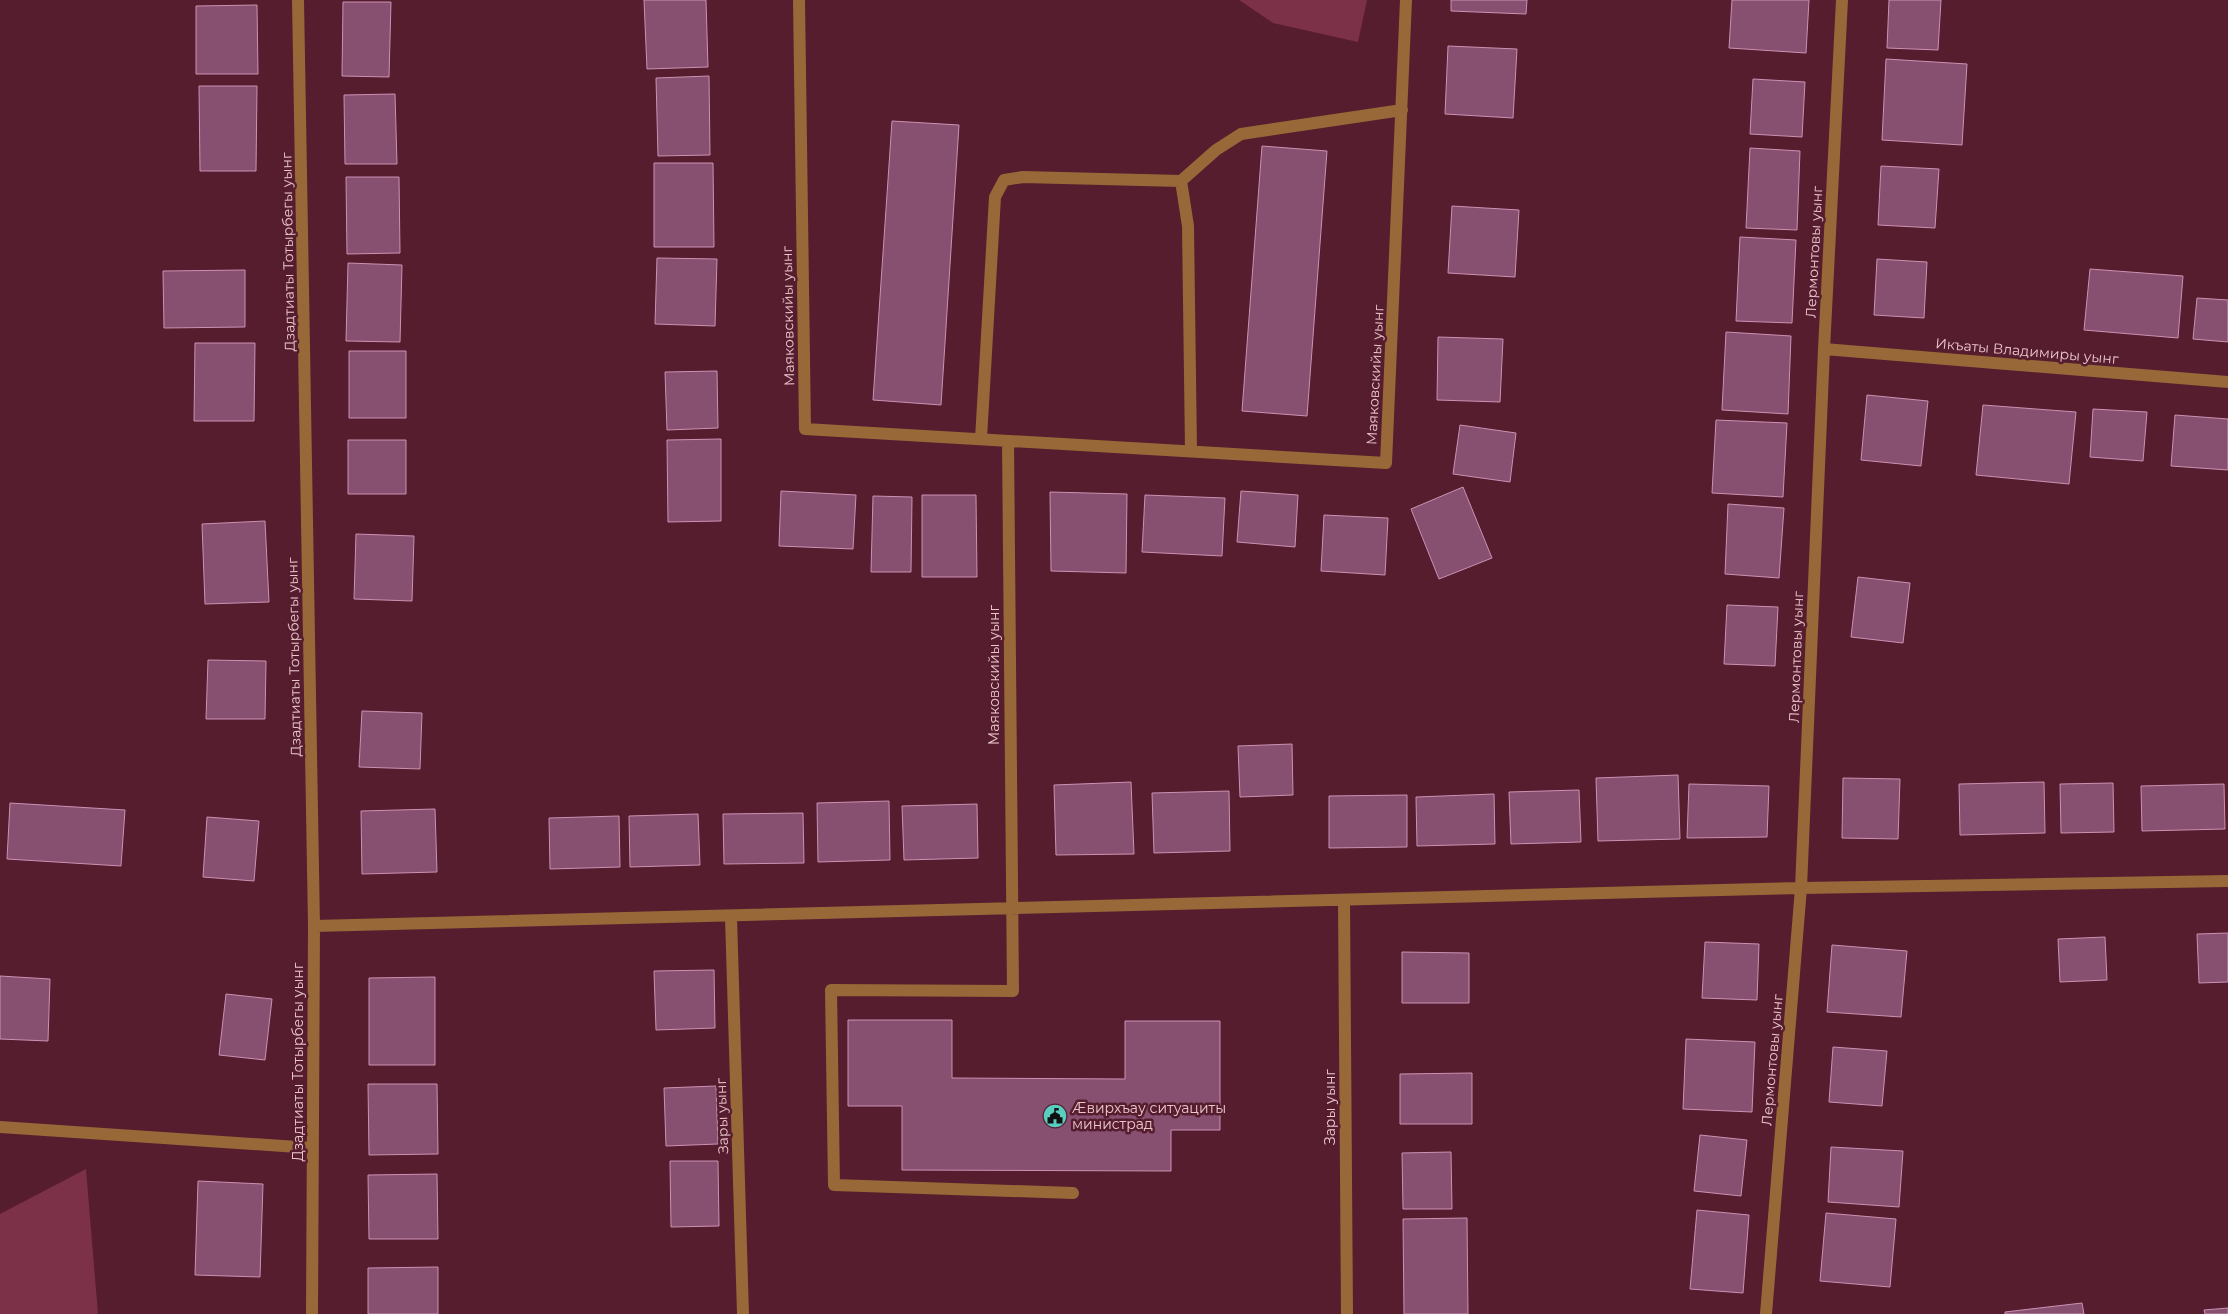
<svg xmlns="http://www.w3.org/2000/svg" width="2228" height="1314" font-family="Montserrat,sans-serif">
	<rect width="100%" height="100%" fill="#551d2e"/>
	<path fill="#7d3148" d="M1239 0H1367L1358 42 1273 23Z
		M86 1169 98 1314H0V1214Z"/>
	<path fill="#875070" stroke="#cd91b3" d="M644 0H706L708 67 647 69Z
		M1451 0H1527L1526 14 1451 11Z
		M1732 0H1809L1806 53 1729 48Z
		M1889 0H1941L1938 50 1887 48Z
		M343 2H391L389 77 342 76Z
		M257 5 258 74H196V6Z
		M1448 46 1517 49 1513 118 1445 114Z
		M1886 59 1967 64 1962 145 1882 140Z
		M709 76 710 155 658 156 656 78Z
		M1753 79 1805 82 1802 137 1750 134Z
		M199 86H257L256 171H200Z
		M395 94 397 164H345L344 95Z
		M892 121 959 125 941 405 873 400Z
		M1262 146 1327 151 1307 416 1242 411Z
		M1750 148 1800 151 1797 230 1746 228Z
		M654 163H713L714 247H654Z
		M1881 166 1939 169 1935 228 1878 225Z
		M346 177H399L400 253 347 254Z
		M1452 206 1519 210 1515 277 1448 273Z
		M1740 237 1796 240 1792 323 1736 321Z
		M657 258 717 259 715 326 655 324Z
		M1877 259 1927 262 1924 318 1874 315Z
		M348 263 402 265 400 342 346 341Z
		M2090 269 2183 276 2178 338 2084 330Z
		M245 270V327L164 328 163 271Z
		M2197 298 2228 300V342L2193 339Z
		M1726 332 1791 336 1788 414 1722 410Z
		M1438 337 1503 339 1500 402 1437 400Z
		M195 343H255L254 421H194Z
		M349 351H406V418H349Z
		M717 371 718 428 667 430 665 372Z
		M1867 395 1928 401 1921 466 1861 460Z
		M1983 405 2076 412 2069 484 1976 475Z
		M2093 409 2147 412 2143 461 2090 457Z
		M2175 415 2228 419V470L2171 466Z
		M1716 420 1787 423 1783 497 1712 493Z
		M1460 425 1516 433 1510 482 1453 474Z
		M721 439V521L668 522 667 440Z
		M348 440H406V494H348Z
		M1463 487 1492 558 1439 579 1411 509Z
		M781 491 856 495 853 549 779 546Z
		M1241 491 1298 495 1295 547 1237 542Z
		M1050 492 1127 494 1126 573 1051 571Z
		M922 495H976L977 577H922Z
		M1145 495 1225 498 1222 556 1142 552Z
		M873 496 912 497 911 572H871Z
		M1728 504 1784 508 1779 578 1725 574Z
		M1324 515 1388 518 1385 575 1321 571Z
		M265 521 269 602 205 604 202 524Z
		M356 534 414 536 412 601 354 599Z
		M1858 577 1910 583 1903 643 1851 637Z
		M1727 605 1778 607 1775 666 1724 664Z
		M208 660 266 661 265 719H206Z
		M362 711 422 713 420 769 359 767Z
		M1292 744 1293 795 1240 797 1238 746Z
		M1678 775 1680 839 1598 841 1596 778Z
		M1843 778 1900 779 1898 839 1842 838Z
		M1131 782 1134 854 1056 855 1054 785Z
		M2044 782 2045 833 1960 835 1959 784Z
		M2113 783 2114 832 2061 833 2060 784Z
		M1689 784 1769 786 1767 837 1687 838Z
		M2224 784 2225 829 2142 831 2141 786Z
		M1579 790 1581 842 1511 844 1509 792Z
		M1229 791 1230 851 1154 853 1152 793Z
		M1494 794 1495 844 1417 846 1416 797Z
		M1407 795V847L1329 848V796Z
		M889 801 890 860 818 862 817 803Z
		M10 803 125 810 121 866 7 859Z
		M977 804 978 858 904 860 902 806Z
		M435 809 437 872 362 874 361 811Z
		M803 813 804 863 724 864 723 814Z
		M698 814 700 865 630 867 629 816Z
		M619 816 620 867 550 869 549 818Z
		M207 817 259 821 254 881 203 877Z
		M2228 933V982L2199 983 2197 934Z
		M2105 937 2107 980 2060 982 2058 939Z
		M1705 942 1759 944 1757 1000 1702 998Z
		M1832 945 1907 951 1901 1017 1827 1012Z
		M1402 952 1469 953V1003H1402Z
		M714 970 715 1028 656 1030 654 971Z
		M0 976 50 979 48 1041 0 1039Z
		M435 977V1065H369V978Z
		M226 994 272 999 265 1060 219 1055Z
		M848 1020H952V1078L1125 1079V1021H1220V1130H1171V1171L902 1170V1106H848Z
		M1686 1039 1755 1042 1752 1112 1683 1109Z
		M1833 1047 1887 1051 1882 1106 1829 1102Z
		M1472 1073V1124H1400V1074Z
		M368 1084H437L438 1154 369 1155Z
		M716 1086 718 1144 666 1146 664 1088Z
		M1700 1135 1747 1140 1741 1196 1694 1191Z
		M1831 1147 1903 1151 1899 1207 1828 1202Z
		M1451 1152 1452 1209H1403L1402 1153Z
		M670 1161H718L719 1226 671 1227Z
		M437 1174 438 1239H369L368 1175Z
		M198 1181 263 1184 260 1277 195 1275Z
		M1697 1210 1749 1215 1743 1293 1690 1289Z
		M1826 1213 1896 1219 1890 1287 1820 1281Z
		M1467 1218 1468 1314H1404L1403 1219Z
		M438 1267V1314H368V1268Z
		M2082 1303 2084 1314H2005V1312Z
		M2228 1308V1314H2205L2204 1310Z"/>
	<g fill="none" stroke-linecap="round" stroke-linejoin="round">
		<path stroke="#986838" stroke-width="12" d="M298 0 314 926 312 1314
			M799 0 805 429 1386 463 1406 0
			M1181 181 1216 150 1241 134 1402 110
			M1824 349 2228 382
			M981 439 995 197 1004 180 1023 177 1181 181 1188 226 1191 451
			M1008 441 1013 991 831 990 834 1185 1073 1193
			M1344 900 1347 1314
			M731 917 743 1314
			M314 926 1801 888 2228 881
			M0 1127 312 1148
			M1766 1314 1801 888 1824 349 1842 0"/>
	</g>
	<defs>
		<g id="civic-disc" transform="scale(1.25)"><circle r="9.5" fill="#58cec0" stroke="#551d2e"/><path d="M-.6-6.5H3V-4.5H.6V-3L4-1V1h2V6H-6V1h2V-1L-.6-3ZM-1.2 2.5V6h2.4V2.5Z" fill="#111"/></g>
	</defs>
	<g fill-rule="evenodd">
		<use href="#civic-disc" x="1055" y="1116"/>
	</g>
	<g text-anchor="middle" dominant-baseline="central" stroke-width="5" stroke-linejoin="round" paint-order="stroke">
		<g font-size="14" fill="#ebc6cd" stroke="#551d2e">
			<text transform="translate(288 252) rotate(-91)">Дзадтиаты Тотырбегы уынг</text>
			<text transform="translate(1814 252) rotate(-87)">Лермонтовы уынг</text>
			<text transform="translate(788 316) rotate(-91)">Маяковскийы уынг</text>
			<text transform="translate(2027 351) rotate(5)">Икъаты Владимиры уынг</text>
			<text transform="translate(1375 375) rotate(-87)">Маяковскийы уынг</text>
			<text transform="translate(294 657) rotate(-91)">Дзадтиаты Тотырбегы уынг</text>
			<text transform="translate(1796 657) rotate(-88)">Лермонтовы уынг</text>
			<text transform="translate(994 675) rotate(-90)">Маяковскийы уынг</text>
			<text transform="translate(1772 1060) rotate(-85)">Лермонтовы уынг</text>
			<text transform="translate(298 1062) rotate(-90)">Дзадтиаты Тотырбегы уынг</text>
			<text transform="translate(1330 1107) rotate(-90)">Зары уынг</text>
			<text transform="translate(722 1116) rotate(-92)">Зары уынг</text>
		</g>
		<g font-size="14" fill="#ebc6cd" stroke="#551d2e" text-anchor="start">
			<text x="1072" y="1108">Æвирхъау ситуациты<tspan x="1072" dy="16">министрад</tspan></text>
		</g>
	</g>
</svg>
